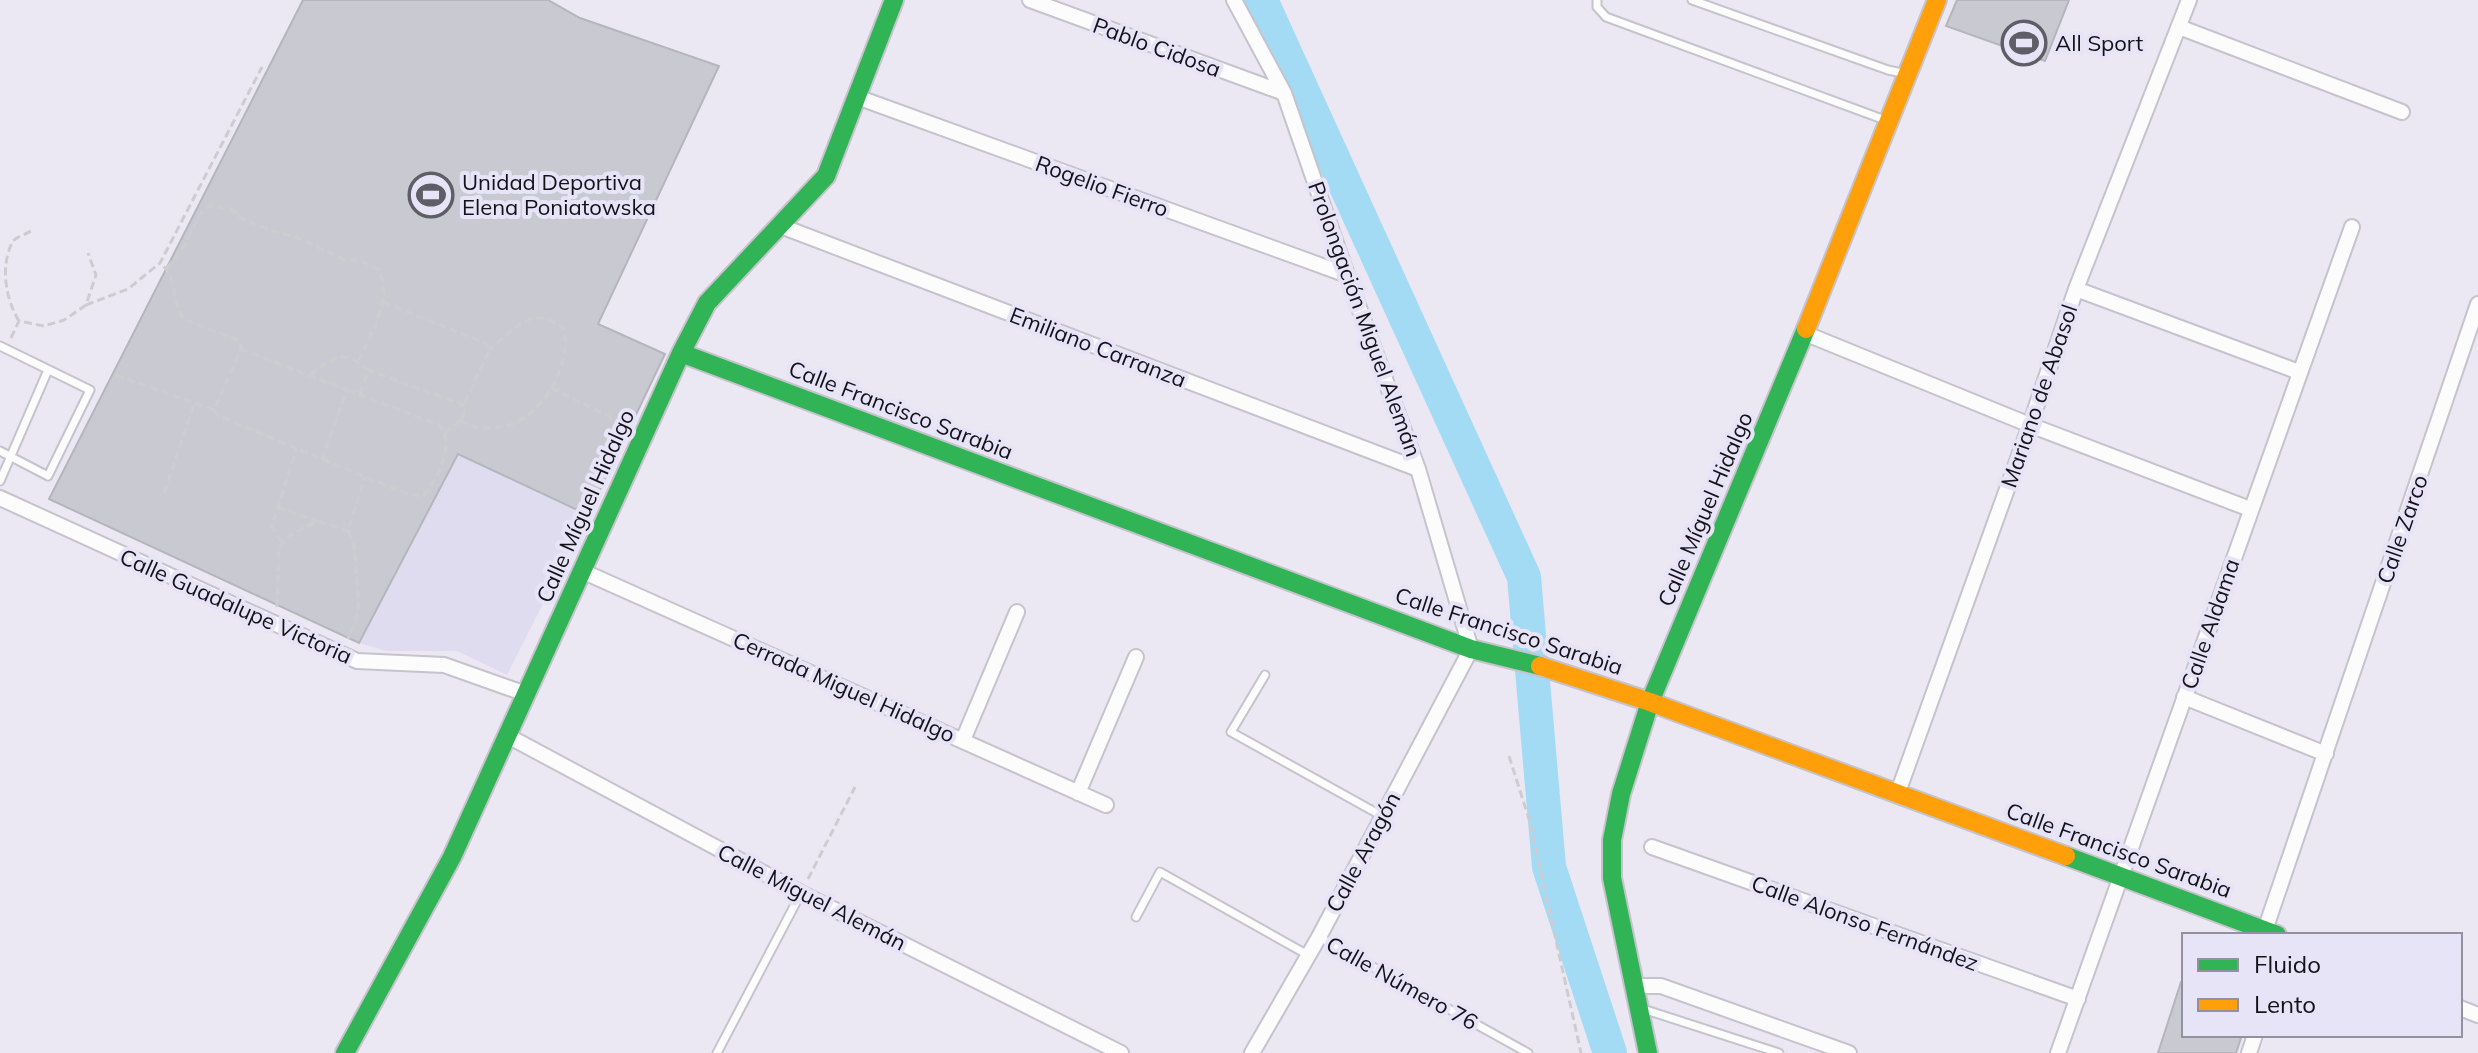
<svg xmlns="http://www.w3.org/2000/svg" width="2478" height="1053" font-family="Mulish,sans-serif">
	<rect width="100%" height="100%" fill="#ebe8f4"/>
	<path fill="#e0dcf0" d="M458 454 588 515 507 675 457 651H386L359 643Z"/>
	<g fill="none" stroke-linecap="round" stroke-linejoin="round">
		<path stroke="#a3dbf5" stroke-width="34" d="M1261 0 1524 577 1549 867 1610 1053"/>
	</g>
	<path fill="#c9c9d2" stroke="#b5b5be" stroke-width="2" d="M303 0H548L580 18 719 66 598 324 665 354 588 515 458 454 359 643 49 499Z
		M1957 0H2069L2045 61 1946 26Z
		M2181 982H2184V1035H2242L2236 1053H2158Z"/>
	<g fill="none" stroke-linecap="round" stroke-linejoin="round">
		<g stroke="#c5c3cc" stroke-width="11">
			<path id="lane" d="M1597 0V7L1606 17 1885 120
				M1692 0 1888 70 1902 73
				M0 346 90 390 48 476 0 451
				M0 481 48 370
				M1265 675 1231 732 1382 816
				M1136 917 1160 872 1308 955
				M1319 937 1528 1053
				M1643 1009 1779 1053
				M717 1053 801 893"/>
		</g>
		<g stroke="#c5c3cc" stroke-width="18">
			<path id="street" d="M1030 0 1284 93
				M1234 0 1284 93 1347 275 1418 469 1471 649 1319 937 1252 1053
				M2179 27 2402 112
				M857 97 1347 275
				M778 225 1418 469
				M2076 289 2299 372
				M1804 333 2030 425 2250 509
				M0 498 357 661 444 665 526 694
				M582 571 1106 805
				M2184 697 2326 754
				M506 735 801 893 1121 1053
				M963 740 1017 612
				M1078 793 1136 657
				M1897 795 2030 425 2076 289 2189 0
				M1652 847 2078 999
				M2265 930 2478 304
				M1633 986H1661L1849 1053
				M2460 1008 2478 1015
				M2058 1053 2352 227
				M2249 1053 2255 1035"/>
		</g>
		<g stroke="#c5c3cc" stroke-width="22">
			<path id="fast" d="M681 353 1471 649 1540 666
				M2066 856 2277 935
				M345 1053 452 857 681 353 707 303 826 176 894 0
				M1648 1053 1612 878V840L1621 794 1650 702 1806 329"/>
		</g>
		<g stroke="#c5c3cc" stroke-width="22">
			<path id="slow" d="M1806 329 1937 0
				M1540 666 1650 702 2066 856"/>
		</g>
		<path stroke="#cdcdd0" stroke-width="3" stroke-dasharray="8 4" stroke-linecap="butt" d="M167 268 184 247 200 214 210 206 231 209 243 219 270 230 298 238 343 259 361 261 378 269C394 299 371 332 359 360
			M383 302 485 343 489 350 464 405
			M86 305 128 289 160 263 262 67
			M19 321C5 298 0 265 13 241 17 237 26 234 31 231
			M11 338 19 321 44 326 64 320 86 305 96 275 88 253
			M241 349 347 390 322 459
			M116 375 214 410 241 349 238 340 183 319C171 301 179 278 160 263
			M310 375C333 356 344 349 368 370
			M551 388 627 425
			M360 394 368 370 464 405C466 418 456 425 446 432
			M214 410 219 416 365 477 408 494 423 496C438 480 456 442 439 425L347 390
			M460 421C471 426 484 430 497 428 540 422 571 370 564 329 532 302 514 330 489 350
			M164 493 194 404
			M277 507 317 521
			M348 531C356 549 355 550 356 569 358 602 363 607 348 639
			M281 542 272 527 296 449
			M277 607 279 549 285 538 317 521 348 531 365 477
			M1509 756 1529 819 1581 1053
			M808 879 855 787"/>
		<use href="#lane" stroke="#fcfcfd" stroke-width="7"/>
		<use href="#street" stroke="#fcfcfd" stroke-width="14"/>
		<use href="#fast" stroke="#30b455" stroke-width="18"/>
		<use href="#slow" stroke="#ff9f0a" stroke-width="18"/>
	</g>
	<defs>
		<g id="stadium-ring" transform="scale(2.3)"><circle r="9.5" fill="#e8e4f8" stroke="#5f5d66" stroke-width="1.5"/><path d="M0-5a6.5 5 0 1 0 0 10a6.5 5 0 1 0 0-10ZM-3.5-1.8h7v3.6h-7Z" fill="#5f5d66"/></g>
	</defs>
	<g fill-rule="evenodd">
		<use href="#stadium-ring" x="2024" y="43"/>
		<use href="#stadium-ring" x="431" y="195"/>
	</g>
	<g text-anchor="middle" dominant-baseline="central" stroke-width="8" stroke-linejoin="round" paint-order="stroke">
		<g font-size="22" fill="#141219" stroke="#e8e4f8" text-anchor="start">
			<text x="2055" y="43">All Sport</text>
			<text x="462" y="182">Unidad Deportiva<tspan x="462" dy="25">Elena Poniatowska</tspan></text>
		</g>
		<g font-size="22" fill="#141219" stroke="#e8e4f8">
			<text transform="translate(1157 47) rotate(20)">Pablo Cidosa</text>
			<text transform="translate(1102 186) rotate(20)">Rogelio Fierro</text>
			<text transform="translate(1365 319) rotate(70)">Prolongación Miguel Alemán</text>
			<text transform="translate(1098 347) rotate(21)">Emiliano Carranza</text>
			<text transform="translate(2039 396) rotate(-71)">Mariano de Abasol</text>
			<text transform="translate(901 410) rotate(21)">Calle Francisco Sarabia</text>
			<text transform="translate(585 506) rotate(-66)">Calle Míguel Hidalgo</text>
			<text transform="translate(1705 509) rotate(-67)">Calle Míguel Hidalgo</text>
			<text transform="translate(2402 529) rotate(-71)">Calle Zarco</text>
			<text transform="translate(236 606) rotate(24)">Calle Guadalupe Victoria</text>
			<text transform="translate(2210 624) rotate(-71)">Calle Aldama</text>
			<text transform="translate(1509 631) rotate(18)">Calle Francisco Sarabia</text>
			<text transform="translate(844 687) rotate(24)">Cerrada Miguel Hidalgo</text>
			<text transform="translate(2119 850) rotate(20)">Calle Francisco Sarabia</text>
			<text transform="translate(1363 852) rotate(-62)">Calle Aragón</text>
			<text transform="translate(812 897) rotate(27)">Calle Miguel Alemán</text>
			<text transform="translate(1865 923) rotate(20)">Calle Alonso Fernández</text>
			<text transform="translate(1402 983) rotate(29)">Calle Número 76</text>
		</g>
	</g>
	<rect x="2182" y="933" width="280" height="104" fill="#e8e4f8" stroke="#93909f" stroke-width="2"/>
	<rect x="2198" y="959" width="40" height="12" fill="#30b455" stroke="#93909f" stroke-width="2"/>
	<text x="2254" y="973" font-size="24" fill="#141219">Fluido</text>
	<rect x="2198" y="999" width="40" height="12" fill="#ff9f0a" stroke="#93909f" stroke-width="2"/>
	<text x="2254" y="1013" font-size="24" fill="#141219">Lento</text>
</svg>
